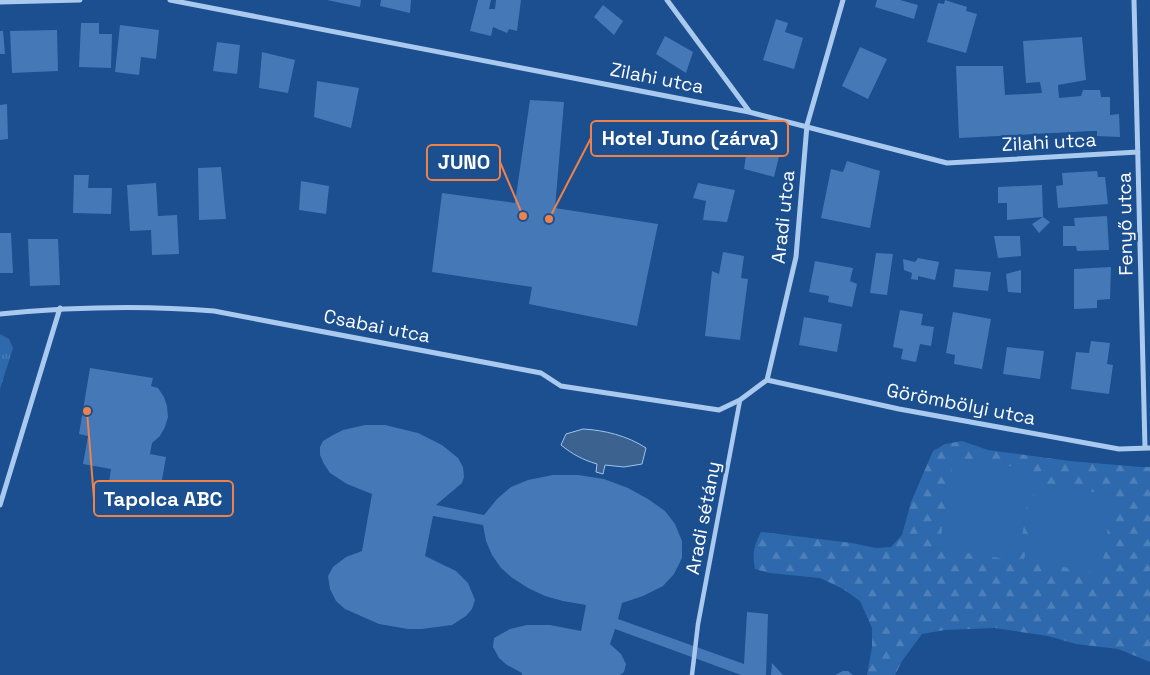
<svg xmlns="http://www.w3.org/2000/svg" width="1150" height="675" font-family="'Space Grotesk',sans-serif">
	<defs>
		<pattern id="grass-tufts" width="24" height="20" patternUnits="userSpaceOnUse" patternTransform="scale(1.25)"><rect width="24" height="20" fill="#2e69ad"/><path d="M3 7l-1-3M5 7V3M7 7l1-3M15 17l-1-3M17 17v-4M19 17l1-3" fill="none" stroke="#4d80b9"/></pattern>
		<pattern id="forest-firs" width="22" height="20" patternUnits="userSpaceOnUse" patternTransform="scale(1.25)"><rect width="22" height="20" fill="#2e69ad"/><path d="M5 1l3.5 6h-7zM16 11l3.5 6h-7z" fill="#4d80b9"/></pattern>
	</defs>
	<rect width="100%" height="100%" fill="#1b4f8f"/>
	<path fill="url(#grass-tufts)" d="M0 334 9 339 13 348 0 389Z"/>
	<path fill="url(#forest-firs)" d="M962 441 988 450 1070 461 1141 467H1150V662L1118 649 1076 644 1048 636 995 628 945 630 922 634 902 661 895 675H867L872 647V628L860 601 843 589 820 578 769 573 755 569C752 553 754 546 761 532L852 543 876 548 891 547 902 535 911 502 933 451 945 444Z"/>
	<path fill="#2e69ad" d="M954 457 1033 470 1018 561 939 548Z
		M1036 483 1113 495 1101 573 1024 561Z"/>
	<path fill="#3c6290" stroke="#9cc4f0" d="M583 429C604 430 628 436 646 448L642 464 624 467 605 465 603 474 596 472 597 464C583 460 572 454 561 445L566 434Z"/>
	<path fill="#4478b7" d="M327 0H361L360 7Z
		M381 0H411L410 13 380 6Z
		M478 0H491L489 9H495L496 0H521L517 31 509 29 507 33 493 27 491 36 470 31Z
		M877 0H900L918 5 914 19 875 7Z
		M945 0 967 7 966 11 977 14 966 53 927 42 938 3 944 4Z
		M603 5 623 21 614 35 594 17Z
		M776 19 788 23 785 32 803 38 794 69 763 60Z
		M81 23H99V34H112L111 68 79 67Z
		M120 25 159 30 156 59 141 57 139 75 115 72Z
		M57 30 58 71 12 73 10 31Z
		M0 31H3L5 54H0Z
		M665 36 693 52 686 73 656 54Z
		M1082 37 1086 80 1058 85 1059 98 1081 96 1083 90H1100L1101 97H1110V115L1119 114 1120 137 1097 136V131H1092L959 138 956 66H1003L1005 95 1042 93 1040 82 1026 83 1023 41Z
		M217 42 240 45 237 74 213 71Z
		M860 47 887 59 868 99 842 86Z
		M262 52 295 60 288 93 259 88Z
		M317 81 359 88 351 128 314 117Z
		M530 100 564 102 555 208 658 224 637 326 529 304 532 287 432 272 442 193 515 203Z
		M7 104 8 139 0 140V105Z
		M748 141 781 148 774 177 744 169Z
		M847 161 880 171 870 228 821 218 831 169 843 172Z
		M221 167 226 219 199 220 198 168Z
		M1097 171 1098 177H1105L1108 204 1058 208 1056 186 1063 185 1062 173Z
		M74 175H89L88 188H112L111 214 73 213Z
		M301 181 329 186 326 214 299 210Z
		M156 183 158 216 177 215 179 254 152 255 151 230 130 231 127 185Z
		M698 183 735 190 727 222 703 220 706 201 693 198Z
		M1042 185 1043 217 1007 220V203H998V187Z
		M1107 216 1109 250 1077 251 1076 246H1063V226H1075L1074 218Z
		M1043 217 1050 222 1039 233 1032 224Z
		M0 233H11L13 273H0Z
		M994 236H1020L1021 256 998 258Z
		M28 239H58L60 285 30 286Z
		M723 252 744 256 741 278 748 279 740 340 705 336 712 271 719 274Z
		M876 253 893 254 887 295 870 293Z
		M918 258 939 262 935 280 918 276V280L911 279 912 273 904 270 903 259 915 262Z
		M815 261 853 268 850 281 857 284 852 307 828 302 829 296 809 292Z
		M1111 267 1110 299 1097 300V308L1074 309V269Z
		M955 269 991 272 988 291 953 287Z
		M1021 270V293L1008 292 1006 274Z
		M900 310 923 314 921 325 934 327 931 346 920 344 916 362 901 359 903 349 893 347Z
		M953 312 991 319 982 369 954 364 955 355 946 353Z
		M804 317 842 324 837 352 799 345Z
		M1091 341 1110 343 1107 364 1113 365 1109 394 1071 389 1076 352 1089 353Z
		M1007 347 1044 351 1040 379 1003 374Z
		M90 368 153 378 151 386 158 388 164 397 167 406 168 417 165 427 160 436 152 443 150 454 166 457 160 491 109 483 111 469 83 464 88 436 79 434Z
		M365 425H385L418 433 442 445 458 458 463 467 464 477 462 483 436 505 484 515 497 499 511 487 528 480 553 475H578L604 479 628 488 648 499 665 511 675 524 682 541V558L674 574 663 586 643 596 622 603 618 619 744 664 747 612 768 614 766 675H741L615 629 610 644 621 654 626 664 624 672 620 675H522V673L507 665 499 658 493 647 494 638 510 629 527 625H550L581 631 586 605 563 601 545 596 528 588 511 577 501 568 492 555 486 541 483 525 433 516 425 556 456 571 468 583 475 600 472 609 466 616 452 625 422 629H408L379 624 345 609 336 601 330 589 328 576 333 567 346 557 362 551 372 494 347 484 330 473 324 464 320 455V447L323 441 333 435 343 430Z
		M772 663 783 675H771Z
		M843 671H848L853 675H835Z"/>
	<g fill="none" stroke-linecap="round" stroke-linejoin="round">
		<path stroke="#a9c9ee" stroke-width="4.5" d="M692 675 698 624 740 400"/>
		<path stroke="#a9c9ee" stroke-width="5" d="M170 0 749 112 947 163 1138 152
			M667 0 749 111
			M1134 0 1145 448
			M0 2 80 0
			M0 314C71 307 142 305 214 311L541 373 561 386 719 410 740 400 767 380
			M767 380 899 409 1119 449 1150 448
			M767 380 796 257 807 125 843 0
			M0 505 60 308"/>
	</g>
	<g text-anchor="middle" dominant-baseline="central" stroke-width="5" stroke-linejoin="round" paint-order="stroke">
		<g font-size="19" fill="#fff" stroke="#1b4f8f">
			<text transform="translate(657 78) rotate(11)">Zilahi utca</text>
			<text transform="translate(1049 142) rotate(-3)">Zilahi utca</text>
			<text transform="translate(783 217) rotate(-84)">Aradi utca</text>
			<text transform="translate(1125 224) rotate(-91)">Fenyő utca</text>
			<text transform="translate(377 326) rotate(11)">Csabai utca</text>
			<text transform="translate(961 404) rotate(11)">Görömbölyi utca</text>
			<text transform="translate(703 518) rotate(-79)">Aradi sétány</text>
		</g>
	</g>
	<path fill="none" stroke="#ee8249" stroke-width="2" d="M549 219L591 138M523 216L500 162M87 411L94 499"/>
	<g fill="#ee8249" stroke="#1b4f8f" stroke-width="2">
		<circle cx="549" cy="219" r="5"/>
		<circle cx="523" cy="216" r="5"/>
		<circle cx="87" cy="411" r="5"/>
	</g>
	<g fill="#1b4f8f" stroke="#ee8249" stroke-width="2">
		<rect x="591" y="121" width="197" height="35" rx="5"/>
		<rect x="427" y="145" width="73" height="35" rx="5"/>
		<rect x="94" y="481" width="139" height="35" rx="5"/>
	</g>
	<g font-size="20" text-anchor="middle" font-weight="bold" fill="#fff">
		<text x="690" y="145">Hotel Juno (zárva)</text>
		<text x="464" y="169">JUNO</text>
		<text x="163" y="506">Tapolca ABC</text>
	</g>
</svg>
